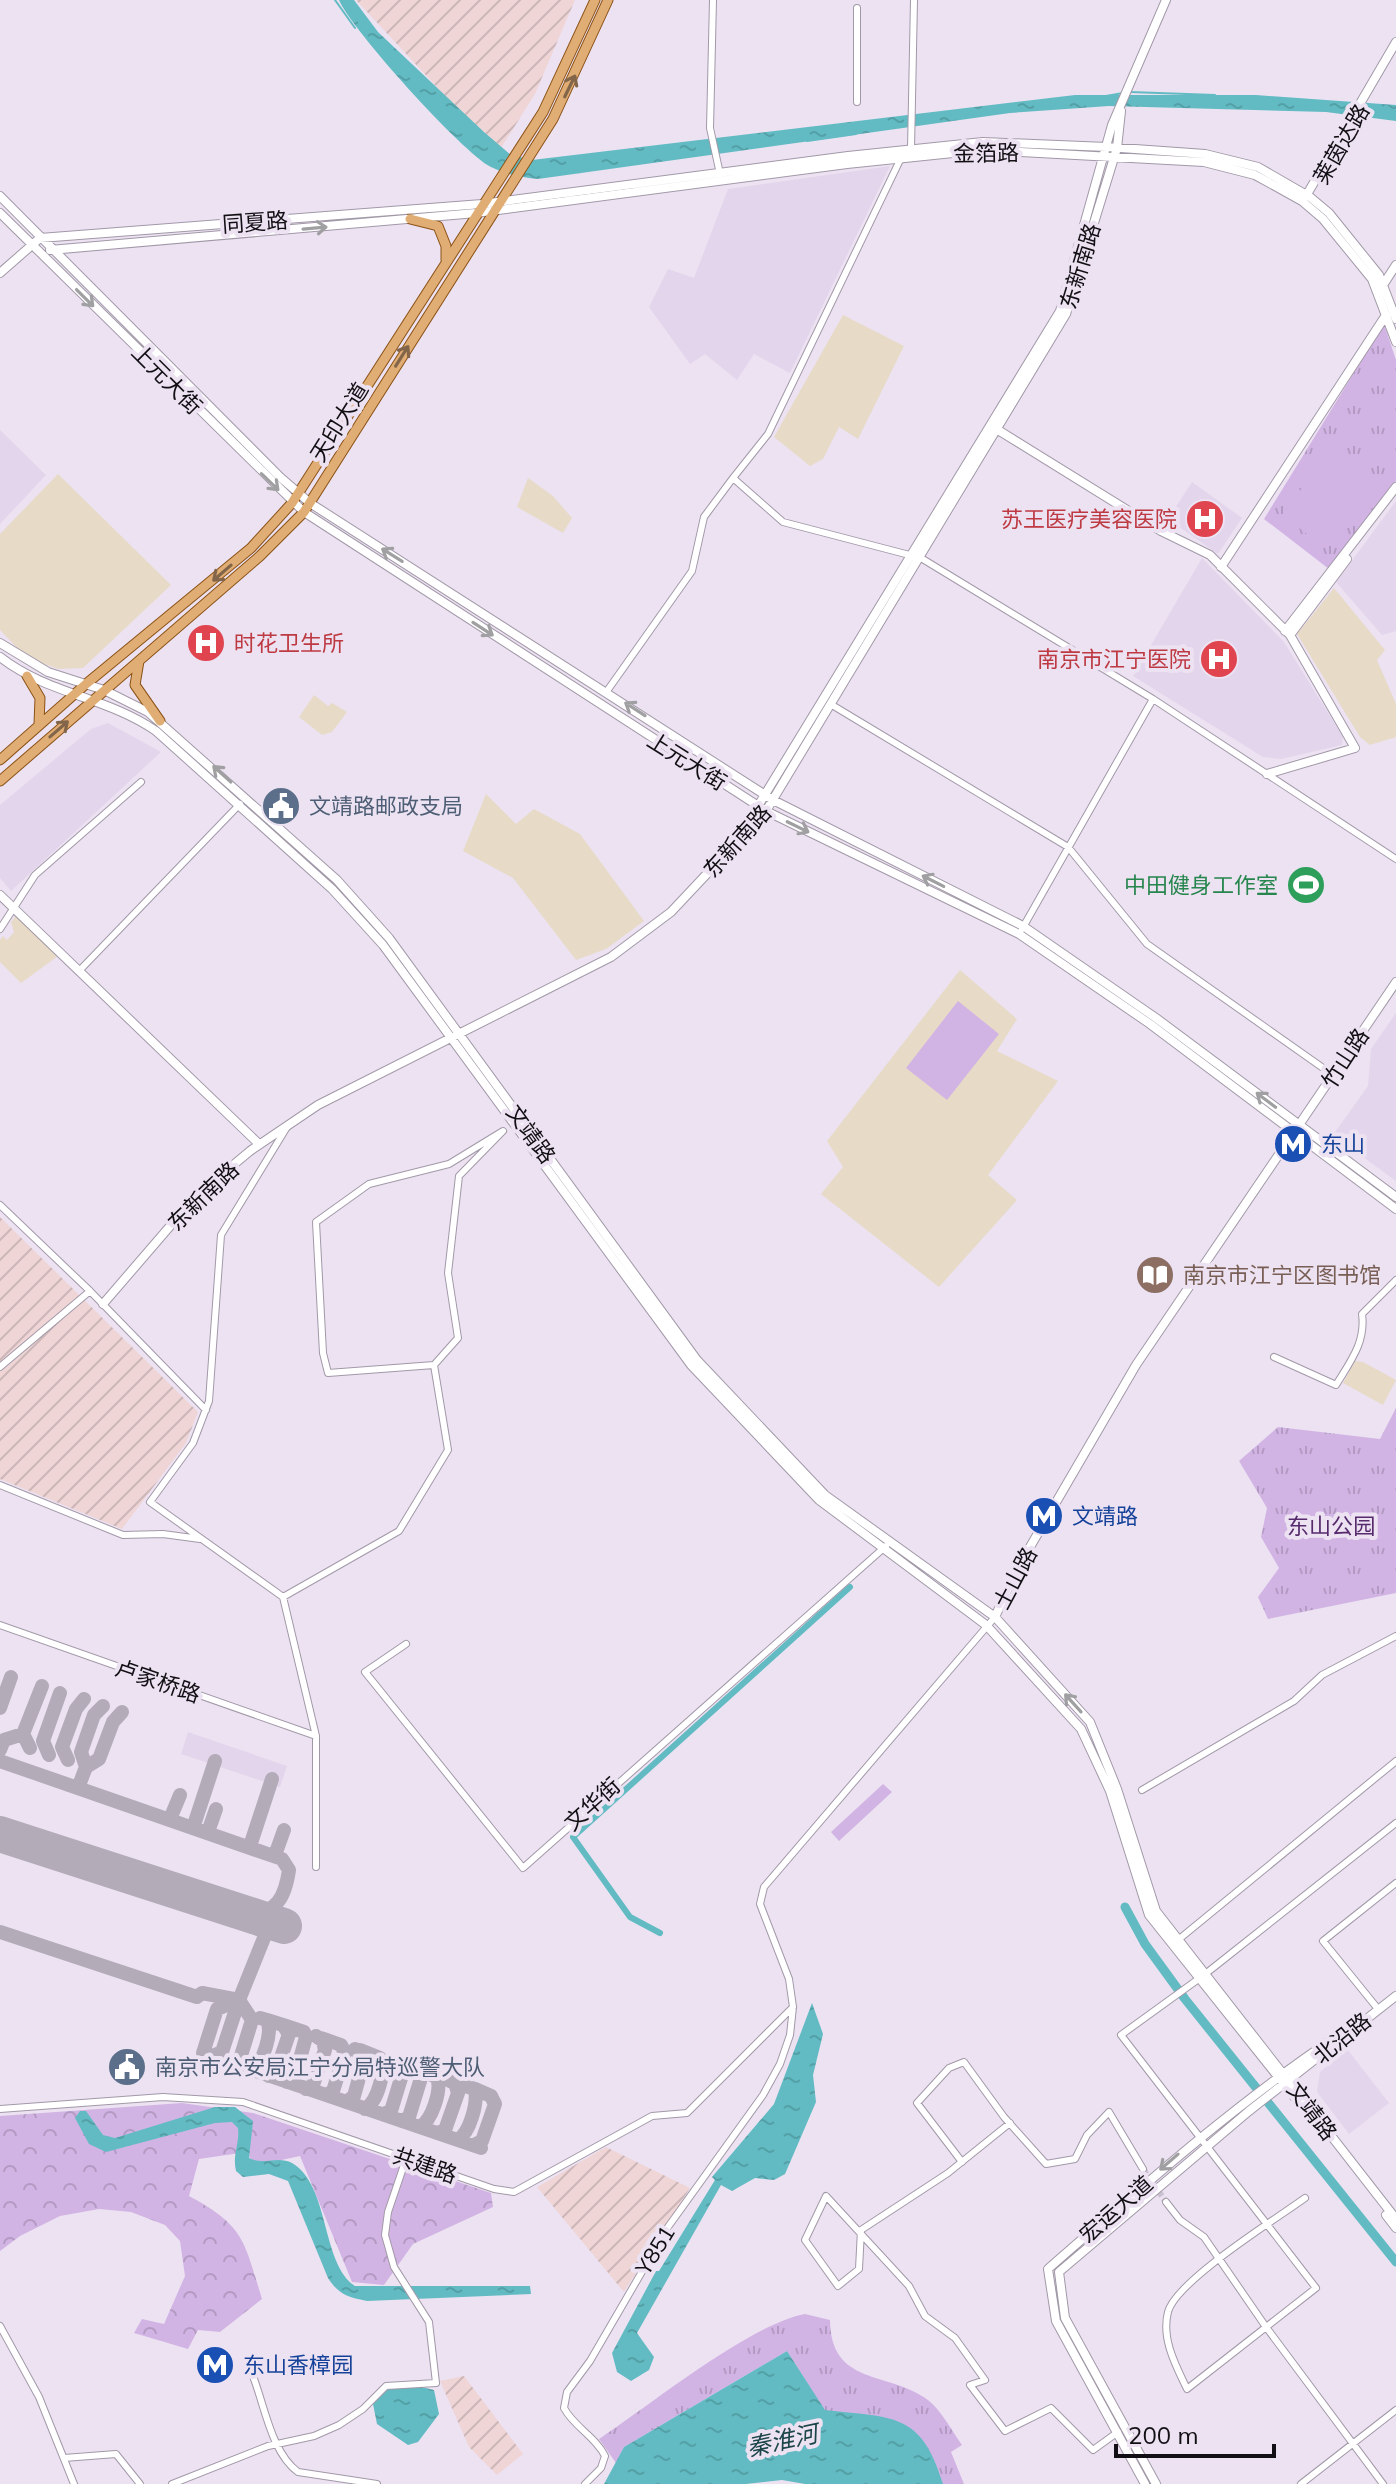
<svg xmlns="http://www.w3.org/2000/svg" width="1396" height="2484" font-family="Mulish,'Noto Sans SC',sans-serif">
	<defs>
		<pattern id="industrial-furrows" width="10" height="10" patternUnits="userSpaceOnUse" patternTransform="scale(2)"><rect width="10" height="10" fill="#efd5d6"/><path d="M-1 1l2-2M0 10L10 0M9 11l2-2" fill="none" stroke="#ccb6b7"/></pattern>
		<pattern id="forest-crowns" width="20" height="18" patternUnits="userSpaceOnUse" patternTransform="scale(2)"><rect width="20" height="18" fill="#d2b4e4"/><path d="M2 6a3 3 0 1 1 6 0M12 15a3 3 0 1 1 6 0" fill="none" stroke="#b39ac3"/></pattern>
		<pattern id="park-tufts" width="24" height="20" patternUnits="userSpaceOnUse" patternTransform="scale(2)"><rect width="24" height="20" fill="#d2b4e4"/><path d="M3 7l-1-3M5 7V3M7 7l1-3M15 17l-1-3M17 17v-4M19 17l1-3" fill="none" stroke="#b39ac3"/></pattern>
		<pattern id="water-ripples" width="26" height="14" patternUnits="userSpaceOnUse" patternTransform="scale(2)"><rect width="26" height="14" fill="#62bbc3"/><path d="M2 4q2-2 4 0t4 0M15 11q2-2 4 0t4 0" fill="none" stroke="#54a0a7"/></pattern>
	</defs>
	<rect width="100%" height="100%" fill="#ece2f2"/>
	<path fill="#e3d5ec" d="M890 166 790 373 754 354 737 380 705 354 690 364 649 307 668 269 694 278 728 189Z
		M0 430 46 475 0 524Z
		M1192 482 1242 518 1218 554 1168 519Z
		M1396 501V631L1382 635 1336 582Z
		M1202 558 1284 642 1343 737 1342 745 1281 759 1263 757 1133 676Z
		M108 723 161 752 11 891 0 878V805L91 729Z
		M1396 1013V1181L1333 1135 1368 1086 1371 1049Z
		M188 1732 287 1766 280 1787 181 1754Z
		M1347 2049 1389 2103 1349 2134 1317 2092 1320 2072Z"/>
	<path fill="url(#industrial-furrows)" d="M356 0H575L535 94 501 148 448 99Z
		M0 1217 198 1412 186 1443 122 1529 0 1479Z
		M606 2147 690 2188 624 2292 537 2187Z
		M464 2376 523 2454 497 2475 469 2447 440 2381Z"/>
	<path fill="#e7dbc7" d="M843 315 904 346 858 439 839 427 823 459 810 466 774 437Z
		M58 474 171 585 83 668 59 669 41 663 22 653 0 630V534Z
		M528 478 553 496 572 518 563 533 517 507Z
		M1334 588 1385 650 1377 660 1396 704V737L1370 745 1360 737 1297 634Z
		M314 695 328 706 332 703 347 712 332 732 322 735 299 717Z
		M486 794 516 824 534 809 580 834 644 921 606 949 576 960 513 878 463 851Z
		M16 916 58 956 21 983 0 962V940L3 936 7 940 14 932 11 922Z
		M960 970 1017 1019 997 1051 1058 1081 988 1175 1017 1200 939 1287 821 1194 843 1167 827 1141Z
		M1355 1361 1363 1362 1396 1380 1383 1405 1343 1383Z"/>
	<path fill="url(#forest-crowns)" d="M182 2103 253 2113 491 2193 493 2207 413 2244 384 2285 352 2282 300 2156 254 2166 247 2152 199 2159 189 2196C245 2226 244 2241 262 2299L220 2332 198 2330 188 2349 134 2333 142 2319 164 2324 185 2276 180 2241 165 2225 131 2212 99 2209 60 2216 20 2236 0 2251V2116Z"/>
	<path fill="url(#park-tufts)" d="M1384 324 1396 360V481L1329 569 1264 519Z
		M1396 1408V1593L1268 1619 1258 1597 1279 1568 1261 1537 1267 1508 1239 1461 1278 1427 1380 1439Z
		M805 2314 830 2320C831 2387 888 2370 928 2400 941 2410 952 2431 962 2445L951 2452 964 2484H859L825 2411 787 2351 624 2447 616 2463 599 2439C649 2406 750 2324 805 2314Z"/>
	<path fill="#d2b4e4" d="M1326 456 1368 488 1324 547 1282 515Z
		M958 1001 999 1034 947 1100 906 1068Z
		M883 1784 892 1792 839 1841 831 1832Z"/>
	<path fill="url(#water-ripples)" d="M339 0H354L378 32 484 132 511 155 532 160 1075 95H1256L1396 105V121L1326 112 1109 106 1010 113 538 179C523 178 505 174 491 167 463 153 351 29 339 0Z
		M812 2003 823 2034 813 2075 816 2102 785 2174 774 2180 755 2178 732 2191 721 2185 637 2333 654 2357 649 2370 631 2381 617 2372 612 2353 656 2271H659L715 2180 712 2177 774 2104Z
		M215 2107H235L253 2121 249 2158C263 2166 278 2155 292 2163 330 2185 321 2264 355 2286H530L531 2294 367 2301C348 2297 339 2295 328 2278L288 2181 269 2174 243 2177 236 2171C232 2155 240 2143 238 2128L232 2122 215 2123 106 2152 89 2144 75 2118 80 2111H86L103 2135 115 2138Z
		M787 2351 825 2410C892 2418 921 2411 943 2484H805L782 2480 746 2484H604L624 2447Z
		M413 2385 434 2390 439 2414 418 2442 408 2445 377 2424 373 2404 388 2389Z"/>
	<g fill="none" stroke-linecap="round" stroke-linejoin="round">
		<path stroke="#62bbc3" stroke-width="2" d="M335 0 355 28
			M1130 92 1215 95
			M1106 96 1123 93
			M807 141 856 134"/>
		<path stroke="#62bbc3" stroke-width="6" d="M660 1933 630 1917 573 1837 850 1587"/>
		<path stroke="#62bbc3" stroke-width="9" d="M1125 1907 1145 1944 1185 1999 1396 2262"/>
		<path stroke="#b3abb8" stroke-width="14" d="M0 1708 11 1677
			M30 1748 23 1734 42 1686
			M0 1750 4 1740 23 1734
			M49 1755 43 1741 60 1693
			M68 1760 62 1747 76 1709 84 1699
			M0 1761 282 1859 289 1870C285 1898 277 1912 248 1915
			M86 1767 81 1752 94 1715 103 1706
			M78 1788 86 1767 99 1759 113 1722 122 1712
			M170 1819 180 1795
			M193 1828 215 1761
			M208 1832 216 1809
			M250 1846 272 1779
			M275 1855 284 1830
			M0 1932 197 1997 202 1993 239 2000
			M266 1933 239 2000 217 2009 203 2053 481 2148
			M267 2020 283 2025 289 2034 276 2072 269 2076
			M283 2025 304 2032 306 2037 295 2077 287 2082
			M321 2038 341 2045 345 2053 333 2091 326 2095
			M360 2050 380 2058C386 2071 378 2101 365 2109
			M210 2057 222 2052 239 2000
			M397 2063 418 2070 421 2078 409 2117 402 2121
			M233 2064 240 2059 252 2020 239 2000
			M418 2070 437 2077C442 2090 432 2120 420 2127
			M252 2071C263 2062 273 2033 267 2020L260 2018
			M455 2083 475 2089C478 2103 470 2132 458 2140
			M306 2089 313 2085 325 2050 323 2041 316 2036
			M346 2102 354 2096 364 2060 355 2049
			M383 2114 391 2111 402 2075 393 2062
			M438 2133 445 2130 458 2093 455 2083 450 2081
			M474 2145 482 2141 495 2104 491 2096 475 2089"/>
		<path stroke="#b3abb8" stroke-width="36" d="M0 1834 284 1926"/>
		<path stroke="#cbc2d1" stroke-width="6" stroke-dasharray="6 3" stroke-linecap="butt" d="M1143 2169 1166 2202"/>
		<g stroke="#a299a8" stroke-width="8">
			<path id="street" d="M713 0 710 128 720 174
				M857 8V102
				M911 149 914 0
				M901 158 768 434 733 478 783 522 921 558 1153 699 1396 859
				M607 691 692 571 704 517 733 478
				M832 705 1068 847 1147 944 1333 1075
				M0 929 35 875 141 782
				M1022 929 1153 699
				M79 971 240 804
				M287 1127 221 1235 209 1401 193 1443 150 1502 283 1597 316 1736V1867
				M0 1205 90 1291 0 1367
				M90 1291 206 1410
				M1274 1357 1336 1385C1350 1362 1366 1342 1362 1314L1396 1280
				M0 1485 123 1535 163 1534 200 1539
				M283 1597 399 1531 448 1450 434 1365 458 1338 448 1273 459 1176 503 1131 449 1164 369 1184 316 1222 323 1353 328 1373 434 1365
				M0 1625 316 1736
				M406 1644 365 1672 523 1868 886 1546
				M1142 1790 1294 1701 1322 1675 1396 1636
				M1178 1940 1396 1761
				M1378 2009 1323 1941 1396 1883
				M0 2109 163 2097 243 2102 494 2189 514 2192 652 2116 687 2113 793 2007
				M962 2162 917 2103 949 2068 964 2062 1004 2117 1046 2164 1075 2159 1087 2135 1109 2112 1143 2169
				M1305 2198C1276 2219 1176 2281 1168 2312 1161 2339 1176 2366 1187 2389L1316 2288C1251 2203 1186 2119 1121 2035L1204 1975 1396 1823
				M1166 2202 1180 2220 1204 2237 1266 2327 1383 2484
				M861 2230 859 2269 838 2286 805 2240 826 2196 909 2286 925 2316 955 2338 985 2380 970 2385 1005 2431 1051 2408 1093 2450 1118 2432
				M861 2230 948 2173 1010 2123
				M0 2326 39 2397 74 2484
				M254 2379C265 2408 272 2453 298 2472L377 2484
				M64 2458 116 2454 140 2484
				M172 2484 268 2446 314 2436 339 2425 363 2409 386 2386 436 2383 429 2322 394 2267 385 2235 388 2212 406 2159
				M585 2484 601 2468 605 2456C595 2436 574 2427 564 2408L567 2392 590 2361 668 2227 763 2095 780 2064 790 2035 793 2007 789 1979 760 1904 764 1887 995 1617
				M1301 2484 1396 2410"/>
		</g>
		<g stroke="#a299a8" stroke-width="10">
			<path id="secondary" d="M0 196 280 477 310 503 773 800 1023 926 1156 1018 1396 1197
				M1306 196 1396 42
				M0 213 304 512 766 811 1019 934 1150 1024 1396 1209
				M50 250 476 213 847 164 982 150 1204 162 1255 175 1302 201 1323 219 1372 279 1396 342
				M0 273 40 238 482 204 848 156 983 142 1107 147 1205 154 1258 167 1310 197 1329 213 1379 275 1396 319
				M1383 285 1396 265
				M998 430 1161 531 1210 555 1290 635 1355 748 1267 774
				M1221 567 1386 315
				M1285 631 1396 487
				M1290 635 1347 559
				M0 643 48 672 104 690 148 712 337 880 389 938 697 1360 825 1495 995 1617 1090 1722 1117 1789 1156 1911 1396 2219
				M0 657C47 694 107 697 156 731L332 889 383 945 691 1365 819 1500 986 1625 1081 1729 1110 1791 1149 1915 1307 2113
				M758 806 1060 311 1112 125 1166 0
				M0 895 259 1144
				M103 1304 196 1196 250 1151 318 1105 611 957 671 912 766 811 1066 314 1117 148 1121 111
				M995 1617 1016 1571 1136 1365 1396 982
				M1386 2215 1396 2228
				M1145 2484 1056 2321 1048 2269C1142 2187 1234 2105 1337 2036
				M1156 2484 1065 2318 1059 2272 1249 2111 1396 1996"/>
		</g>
		<g stroke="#8b5216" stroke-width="11">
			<path id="primary" d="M410 219 438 226 446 246V260
				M139 661 135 685 160 721
				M27 676 40 698 39 724
				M0 760 86 684 251 548 292 503 543 112 595 0
				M0 781 260 556 304 512 553 119 608 0"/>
		</g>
		<use href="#street" stroke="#fff" stroke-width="6"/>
		<use href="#secondary" stroke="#fff" stroke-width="8"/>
		<use href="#primary" stroke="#e0ad74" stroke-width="9"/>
	</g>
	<defs><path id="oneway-shaft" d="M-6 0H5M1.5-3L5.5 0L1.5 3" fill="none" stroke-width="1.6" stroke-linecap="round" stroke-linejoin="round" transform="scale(2)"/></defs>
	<g stroke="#836649">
		<use href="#oneway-shaft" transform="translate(570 86) rotate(-64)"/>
		<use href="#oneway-shaft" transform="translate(402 356) rotate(-58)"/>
		<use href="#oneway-shaft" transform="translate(222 573) rotate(139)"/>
		<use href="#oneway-shaft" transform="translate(59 729) rotate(-41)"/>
	</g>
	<g stroke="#a09fa1">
		<use href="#oneway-shaft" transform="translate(315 228) rotate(-5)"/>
		<use href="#oneway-shaft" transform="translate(85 298) rotate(45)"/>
		<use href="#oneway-shaft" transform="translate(270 482) rotate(44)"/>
		<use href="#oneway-shaft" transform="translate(392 555) rotate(-148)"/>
		<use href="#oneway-shaft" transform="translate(483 629) rotate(33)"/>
		<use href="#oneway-shaft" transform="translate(635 709) rotate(-147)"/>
		<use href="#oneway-shaft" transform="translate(222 774) rotate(-138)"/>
		<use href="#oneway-shaft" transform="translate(798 827) rotate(26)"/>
		<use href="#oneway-shaft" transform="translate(933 881) rotate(-153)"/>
		<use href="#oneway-shaft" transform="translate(1266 1100) rotate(-143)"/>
		<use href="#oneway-shaft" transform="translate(1073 1703) rotate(-132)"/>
		<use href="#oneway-shaft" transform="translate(1169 2162) rotate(139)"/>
	</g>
	<defs>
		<g id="hospital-disc" transform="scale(2)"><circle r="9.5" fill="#e0444e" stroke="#ece2f2"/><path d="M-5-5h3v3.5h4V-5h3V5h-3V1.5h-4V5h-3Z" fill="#fff"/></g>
		<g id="civic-disc" transform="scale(2)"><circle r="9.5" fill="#5c6f8a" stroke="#ece2f2"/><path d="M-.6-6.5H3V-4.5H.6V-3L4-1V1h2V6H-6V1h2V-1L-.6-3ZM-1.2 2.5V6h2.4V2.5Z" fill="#fff"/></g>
		<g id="stadium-disc" transform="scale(2)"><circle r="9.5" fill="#2e9e5b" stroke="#ece2f2"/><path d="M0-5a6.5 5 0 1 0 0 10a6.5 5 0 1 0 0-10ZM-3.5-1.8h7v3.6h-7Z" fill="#fff"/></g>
		<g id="metro-disc" transform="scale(2)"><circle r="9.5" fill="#1a4fb4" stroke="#ece2f2"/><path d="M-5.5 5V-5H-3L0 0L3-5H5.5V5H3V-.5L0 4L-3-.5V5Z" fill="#fff"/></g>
		<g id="library-disc" transform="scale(2)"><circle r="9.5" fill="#8d6e63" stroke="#ece2f2"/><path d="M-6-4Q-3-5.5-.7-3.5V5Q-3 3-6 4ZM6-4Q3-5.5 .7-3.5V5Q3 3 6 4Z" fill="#fff"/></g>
	</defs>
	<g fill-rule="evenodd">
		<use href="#hospital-disc" x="1205" y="519"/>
		<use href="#hospital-disc" x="206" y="643"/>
		<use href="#hospital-disc" x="1219" y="659"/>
		<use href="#civic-disc" x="281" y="806"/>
		<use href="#stadium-disc" x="1306" y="885"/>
		<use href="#metro-disc" x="1293" y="1144"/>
		<use href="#library-disc" x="1155" y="1275"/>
		<use href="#metro-disc" x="1044" y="1516"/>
		<use href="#civic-disc" x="127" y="2067"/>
		<use href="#metro-disc" x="215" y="2365"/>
	</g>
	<g text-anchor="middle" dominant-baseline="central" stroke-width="8" stroke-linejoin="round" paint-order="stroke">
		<g font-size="22" fill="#120f14" stroke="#ece2f2">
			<text transform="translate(1341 144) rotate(-60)">莱茵达路</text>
			<text transform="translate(986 153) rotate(-1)">金箔路</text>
			<text transform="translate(255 222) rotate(-4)">同夏路</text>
			<text transform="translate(1080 266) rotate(-73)">东新南路</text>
			<text transform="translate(167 379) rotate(45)">上元大街</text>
			<text transform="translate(339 422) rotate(-58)">天印大道</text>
			<text transform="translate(687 761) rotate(32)">上元大街</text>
			<text transform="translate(737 841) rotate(-48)">东新南路</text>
			<text transform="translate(1345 1058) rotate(-57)">竹山路</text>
			<text transform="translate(531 1134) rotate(54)">文靖路</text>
			<text transform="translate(203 1196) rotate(-44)">东新南路</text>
			<text transform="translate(1015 1578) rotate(-62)">土山路</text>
			<text transform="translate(158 1681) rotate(19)">卢家桥路</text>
			<text transform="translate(592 1804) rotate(-42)">文华街</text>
			<text transform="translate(1342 2038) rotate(-39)">北沿路</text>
			<text transform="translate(1312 2111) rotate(53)">文靖路</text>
			<text transform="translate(425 2165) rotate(19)">共建路</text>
			<text transform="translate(1116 2209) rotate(-41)">宏运大道</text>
			<text transform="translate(655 2250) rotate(-58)">Y851</text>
		</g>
		<g font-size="22" fill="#be3a42" stroke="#ece2f2" text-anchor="end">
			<text x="1177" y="519">苏王医疗美容医院</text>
			<text x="234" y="643" text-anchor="start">时花卫生所</text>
			<text x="1191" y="659">南京市江宁医院</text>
		</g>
		<g font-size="22" fill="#4e5e75" stroke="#ece2f2" text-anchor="start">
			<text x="309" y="806">文靖路邮政支局</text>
			<text x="155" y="2067">南京市公安局江宁分局特巡警大队</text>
		</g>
		<g font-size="22" fill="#27864d" stroke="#ece2f2" text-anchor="end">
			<text x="1278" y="885">中田健身工作室</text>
		</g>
		<g font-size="22" fill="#164399" stroke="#ece2f2" text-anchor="start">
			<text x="1321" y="1144">东山</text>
			<text x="1072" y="1516">文靖路</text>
			<text x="243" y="2365">东山香樟园</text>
		</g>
		<g font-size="22" fill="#785e54" stroke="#ece2f2" text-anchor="start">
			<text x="1183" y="1275">南京市江宁区图书馆</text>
		</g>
		<g font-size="22" fill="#562a6c" stroke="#ece2f2">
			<text x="1331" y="1526">东山公园</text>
		</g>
		<g font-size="24" font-style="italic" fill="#1c4549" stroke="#ece2f2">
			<text transform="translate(782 2440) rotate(-12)">秦淮河</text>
		</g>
	</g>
	<path d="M1116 2444v12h158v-12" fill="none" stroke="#120f14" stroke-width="4"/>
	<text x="1128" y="2444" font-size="24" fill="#120f14" stroke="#ece2f2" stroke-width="6" paint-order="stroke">200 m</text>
</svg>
